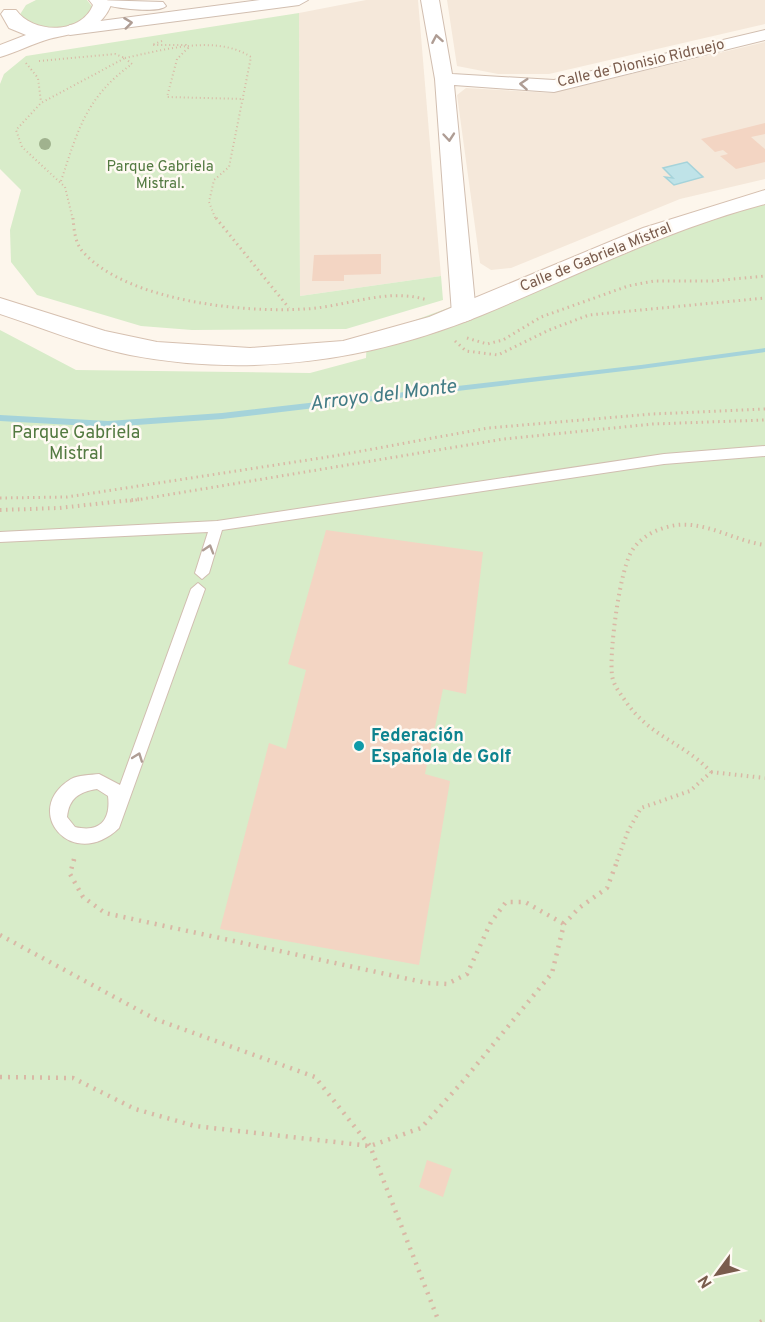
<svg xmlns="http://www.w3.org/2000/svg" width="765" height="1322" font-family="Overpass,sans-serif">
	<rect width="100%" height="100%" fill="#fdf6ec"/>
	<path fill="#f5e8da" d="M366 0H418L441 276 300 296 299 13Z
		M447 0H765V24L549 74H498L457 66Z
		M765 42V179L680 199 511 268 491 270 480 263 457 95 466 88 551 93Z"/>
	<path fill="#d8ecc9" d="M36 0H87L94 9C84 24 59 34 40 29 33 27 25 20 19 16L26 5Z
		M299 13 300 296 441 276 443 300 346 329 192 330 141 326 37 295 11 262 10 230 21 190 0 169V84L4 74 26 56Z
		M765 203V1322H0V330L76 370 310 373 366 358 367 338 637 238Z"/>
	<path fill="#bfe3e8" stroke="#a5d3da" stroke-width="1.5" d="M687 162 703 177 674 185 665 177 673 178 663 168Z"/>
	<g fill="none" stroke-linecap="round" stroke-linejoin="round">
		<path fill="#a5d3da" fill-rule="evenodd" d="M765 348V352L641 369 222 419 108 427 0 421V415L108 421 222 413 641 365Z"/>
	</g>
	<path fill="#f3d5c3" d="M765 123V134L751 137 765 149V162L736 169 720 156 728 154 723 150 715 152 701 139Z
		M381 254V274L344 275V281H312L314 255Z
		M326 530 483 552 466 694 443 689 425 774 450 781 419 965 220 929 269 743 286 749 306 670 288 664Z
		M427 1160 452 1169 443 1197 419 1187Z"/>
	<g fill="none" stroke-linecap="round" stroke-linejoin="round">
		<g stroke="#d1beb0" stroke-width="2">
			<path id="lane" d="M765 446V456L664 464 222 530 209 573 202 579 195 573 208 532 0 542V532L217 521 664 454Z
				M198 583 205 589 119 828C72 873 20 810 71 779 78 775 91 775 99 774L120 785 191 589ZM97 789 108 796C111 820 100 833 75 827L67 817C69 798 79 792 97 789Z"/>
		</g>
		<g stroke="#d1beb0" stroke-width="2">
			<path id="street" d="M95 0 163 2 166 6C159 14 102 8 95 0Z
				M260 0H308L299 5 70 35 61 30 70 25Z
				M421 0H439L452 74 554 80 765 30V40L554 92 454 85 476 314 472 319 464 322 456 319 452 314 435 79Z"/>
		</g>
		<g stroke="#d6c0b0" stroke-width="2">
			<path id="secondary" d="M89 0H107L111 5C99 34 75 32 49 39 32 44 17 52 0 57V45L26 35 9 28 1 14 4 10H16C33 34 81 35 93 5Z
				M765 190V204C666 230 576 276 482 315 370 361 250 378 130 355 86 346 43 328 0 314V298L105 331 157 342 250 348 343 341 429 317 643 228Z"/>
		</g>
		<path stroke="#d9b8a5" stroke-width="2" stroke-dasharray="1 3" stroke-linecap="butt" d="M162 41 152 45H186L188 48 177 59 167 97 244 99
			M125 58C163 50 216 34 251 57L229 167 214 180 209 202 216 220
			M39 61 115 54 125 58 41 103 16 130 22 147 65 187 73 220
			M26 63 38 78 41 102
			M61 181C78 130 86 97 132 64L126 59"/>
		<path stroke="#d9b8a5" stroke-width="3" stroke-dasharray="1.5 4" stroke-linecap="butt" d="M73 218C74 230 75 244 84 253 128 301 243 313 305 309 346 307 387 287 427 300
			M216 218 289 308
			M467 338 487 344 503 340 541 317 628 286 654 281H713L765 276
			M455 341 466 351 498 355 549 330 589 315 765 298
			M0 498 67 497 334 456 488 428 652 414 765 409
			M130 501 504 439 653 424 765 420"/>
		<path stroke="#d9b8a5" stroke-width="4" stroke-dasharray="1.5 4.5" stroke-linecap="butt" d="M0 510 59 508 141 499
			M711 772 765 778
			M74 861 75 856
			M617 861 628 831 641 808 690 791 711 772C683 742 649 737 624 699 619 692 613 684 612 675 609 653 620 566 633 549 642 536 657 529 671 526 703 519 734 541 765 545"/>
		<path stroke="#d9b8a5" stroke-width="4.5" stroke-dasharray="2 6" stroke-linecap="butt" d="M74 859 70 874 83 897 105 913 427 983 447 984 467 974 491 922 506 902H525L564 924
			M0 935 155 1019 315 1077 370 1146 439 1322
			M0 1077 73 1078 135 1109 195 1126 370 1146 421 1128 464 1080 552 973 564 924 579 908 607 888 618 859
			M760 1322 765 1320"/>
		<use href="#lane" fill="#fff" fill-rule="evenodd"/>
		<use href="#street" fill="#fff" fill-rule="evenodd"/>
		<use href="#secondary" fill="#fff" fill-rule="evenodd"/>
	</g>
	<circle fill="#a0b28e" cx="45" cy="144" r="6"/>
	<defs><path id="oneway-chevron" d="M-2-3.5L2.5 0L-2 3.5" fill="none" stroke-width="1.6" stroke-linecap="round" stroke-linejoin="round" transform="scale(1.5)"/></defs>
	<g stroke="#af9d94">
		<use href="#oneway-chevron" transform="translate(128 23) rotate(-7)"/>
		<use href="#oneway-chevron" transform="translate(437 39) rotate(-100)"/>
		<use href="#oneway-chevron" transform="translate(524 84) rotate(-176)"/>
		<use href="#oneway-chevron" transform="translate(449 137) rotate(85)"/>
		<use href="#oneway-chevron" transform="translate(209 549) rotate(-73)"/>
		<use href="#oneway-chevron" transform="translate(138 757) rotate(-70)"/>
	</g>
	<circle fill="#0f9aa8" stroke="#fffaf3" stroke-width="2" cx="359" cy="746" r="6"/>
	<g text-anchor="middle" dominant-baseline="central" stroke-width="5" stroke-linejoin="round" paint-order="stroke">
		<g font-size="15" fill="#7a5c4d" stroke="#fffaf3">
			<text transform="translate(641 64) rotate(-13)">Calle de Dionisio Ridruejo</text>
			<text transform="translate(596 258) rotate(-22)">Calle de Gabriela Mistral</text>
		</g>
		<g font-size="15" fill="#537a41" stroke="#fffaf3">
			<text x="160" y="167">Parque Gabriela<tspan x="160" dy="17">Mistral.</tspan></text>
		</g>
		<g font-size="18" fill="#537a41" stroke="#fffaf3">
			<text x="76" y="433">Parque Gabriela<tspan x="76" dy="21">Mistral</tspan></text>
		</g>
		<g font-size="18" font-weight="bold" fill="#0d838f" stroke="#fffaf3" text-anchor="start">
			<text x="371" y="736">Federación<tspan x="371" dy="21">Española de Golf</tspan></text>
		</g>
		<g font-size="20" font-style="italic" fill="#437c86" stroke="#fffaf3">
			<text transform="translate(383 396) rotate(-7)">Arroyo del Monte</text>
		</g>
	</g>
	<g transform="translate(717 1274) rotate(237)" stroke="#fffaf3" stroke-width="4.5" paint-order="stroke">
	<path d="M0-4.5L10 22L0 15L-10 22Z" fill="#7a5c4d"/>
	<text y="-9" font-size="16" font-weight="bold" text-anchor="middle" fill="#7a5c4d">N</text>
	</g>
</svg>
